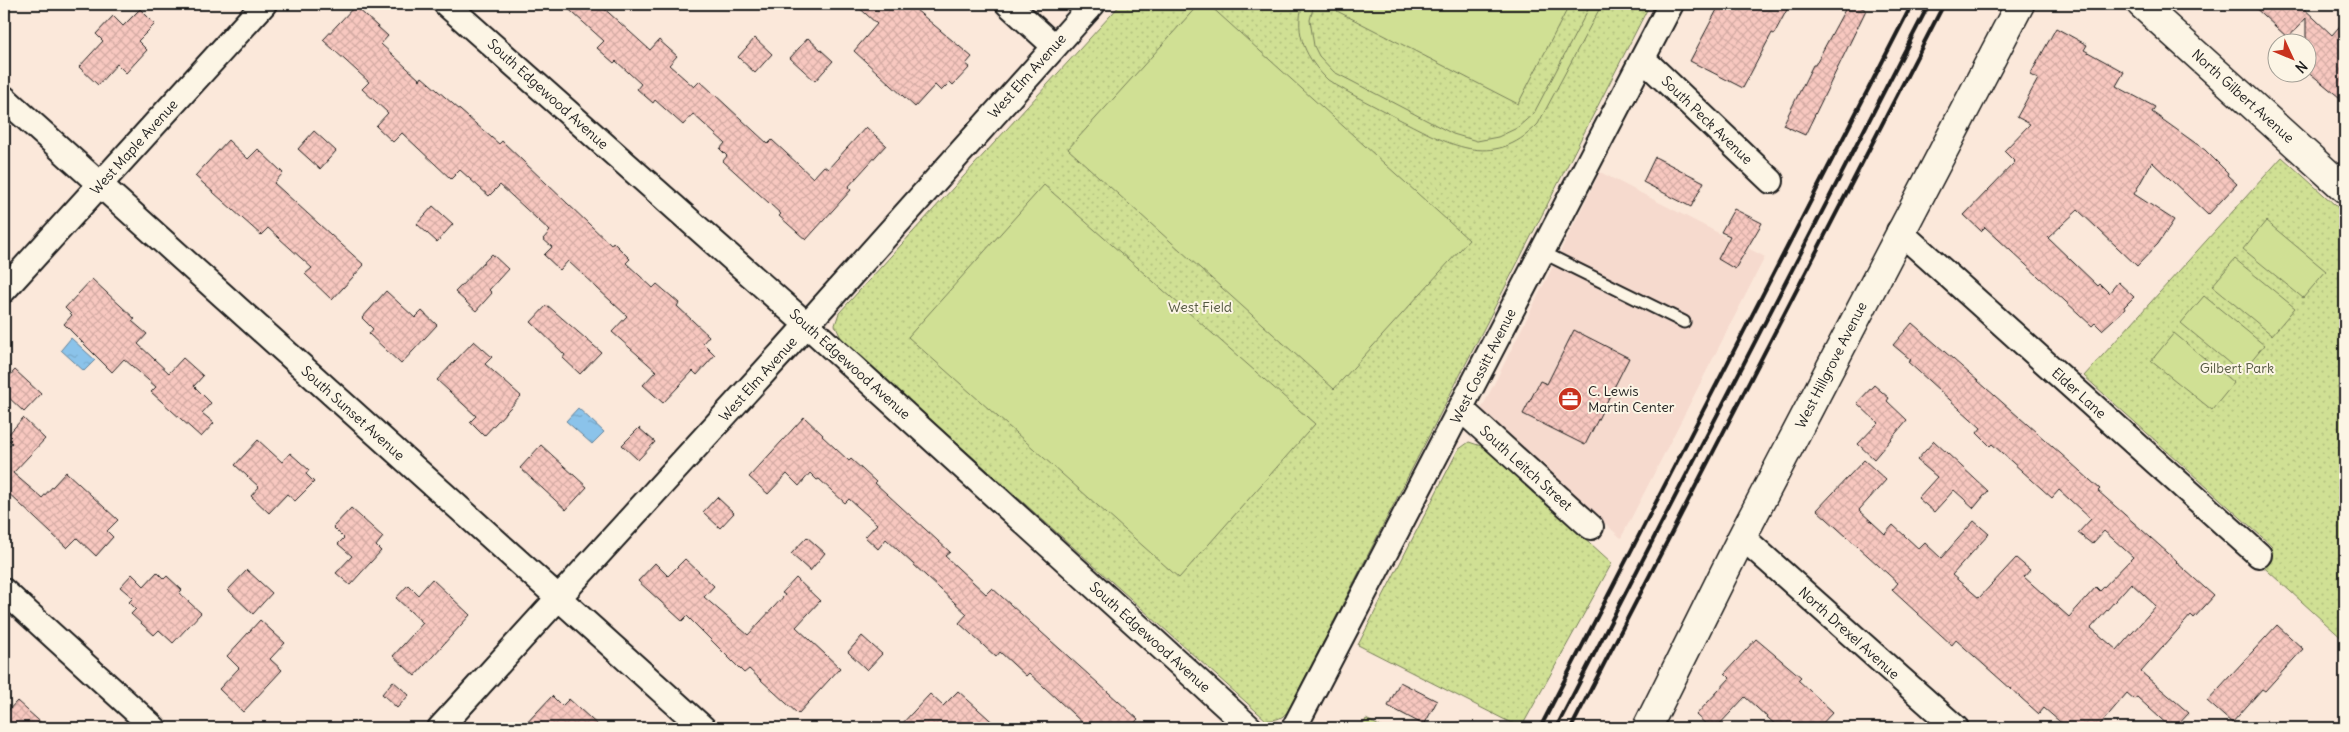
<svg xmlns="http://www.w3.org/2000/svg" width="2349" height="732" font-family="Delius,sans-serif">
	<defs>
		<pattern id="green-dots" width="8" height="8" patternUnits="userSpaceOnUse" patternTransform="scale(1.25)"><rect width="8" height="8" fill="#d0e094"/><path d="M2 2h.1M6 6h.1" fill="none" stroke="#b2c07f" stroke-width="1.8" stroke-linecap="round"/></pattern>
		<pattern id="water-ripples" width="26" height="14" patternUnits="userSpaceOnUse" patternTransform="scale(1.25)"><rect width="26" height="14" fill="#8bc3ea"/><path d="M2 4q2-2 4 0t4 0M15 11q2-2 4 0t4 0" fill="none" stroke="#77a7c8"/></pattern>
		<pattern id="building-cross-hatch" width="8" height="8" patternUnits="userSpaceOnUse" patternTransform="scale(1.25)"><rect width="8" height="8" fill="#f8c8c0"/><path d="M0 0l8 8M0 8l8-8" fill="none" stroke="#d4aba4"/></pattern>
	</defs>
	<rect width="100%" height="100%" fill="#fbe8da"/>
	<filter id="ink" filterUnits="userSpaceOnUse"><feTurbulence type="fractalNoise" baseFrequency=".02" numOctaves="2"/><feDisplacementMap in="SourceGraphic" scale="10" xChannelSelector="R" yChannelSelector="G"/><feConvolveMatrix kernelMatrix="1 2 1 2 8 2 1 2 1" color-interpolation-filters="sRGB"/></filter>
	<g filter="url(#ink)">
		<path fill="#f6dace" d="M1600 172 1765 257 1621 538 1481 410Z"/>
		<path fill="url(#green-dots)" stroke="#767e58" d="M1121 4H1650L1289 709C1283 719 1277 720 1266 720L842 340 835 325 839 313Z
			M2282 157 2345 214V641L2258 562 2272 546 2084 376Z
			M1469 442 1484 447 1612 563 1521 728 1358 645 1458 450Z
			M1366 719 1383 728H1362Z"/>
		<path fill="#d0e094" stroke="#767e58" d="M1199 4H1208L1469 240 1334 389 1068 149Z
			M1303 4H1314L1310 20 1314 46 1319 56 1334 72 1453 134 1477 141 1498 137 1517 128 1534 113 1591 4H1602L1538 124C1492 172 1447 143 1399 119 1375 106 1351 95 1328 80 1307 60 1293 33 1303 4Z
			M1341 4H1570L1518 104 1337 11Z
			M1044 185 1315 424 1179 578 908 337Z
			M2266 221 2326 271 2303 298 2243 249Z
			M2235 259 2295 308 2272 335 2212 286Z
			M2204 296 2264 345 2241 373 2181 323Z
			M2174 333 2234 383 2212 410 2151 361Z"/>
		<path fill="url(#water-ripples)" stroke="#5f8098" d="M71 338 95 360 84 371 61 350Z
			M578 408 604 432 592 444 566 421Z"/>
		<path fill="url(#building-cross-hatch)" stroke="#1c1c1c" fill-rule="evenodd" d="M563 4H599L650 50 659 40 677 56 669 65 694 87 700 81 768 144 772 140 813 178 824 166 828 169 866 127 886 145 848 187 851 190 806 240 779 216 781 214 723 161 727 156 720 149 725 143 693 114 683 125 655 100 653 103 637 89 641 84 616 61 614 63 597 48 604 41Z
			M855 4H909L972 57 966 64 970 67 953 85 950 82 941 91 935 85 915 107 854 51 877 24Z
			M1720 4H1790L1774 34 1772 33 1743 88 1690 61Z
			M1848 4H1854L1866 10 1805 135 1783 125 1813 65H1815Z
			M2251 4H2299L2332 35 2345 20V102L2306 70V18L2288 38Z
			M355 6 388 36 381 44 420 80 422 77 499 144 502 141 611 245 613 242 630 259 626 263 653 288 657 284 679 303 677 306 709 336 703 343 715 355 697 375 693 371 663 403 643 385 656 371 612 332 627 316 568 261 560 270 544 255 552 247 543 239 550 231 500 185 489 196 460 170 451 179 402 133 393 142 376 126 388 113 362 89 369 82 323 40Z
			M140 9 155 24 138 41 147 50 126 73 117 64 98 85 79 67 103 41 96 34 113 16 123 26Z
			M2056 28 2087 45 2084 50 2124 72 2116 86 2155 107 2152 112 2205 150 2228 173 2227 175 2237 184 2208 215 2152 162 2134 194 2174 220 2158 244 2137 266 2078 210 2048 238 2098 286 2100 284 2109 293 2118 282 2134 297 2124 307 2125 309 2102 330 2095 323 2092 326 1985 227 1981 231 1964 215 2015 162 2004 151 2030 124 2017 117 2038 79 2030 75Z
			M755 38 772 54 755 73 738 57Z
			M808 38 833 61 815 81 790 58Z
			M314 131 336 151 320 169 298 149Z
			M228 140 248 159 258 149 283 173 274 183 364 265 332 300 305 274 312 268 268 228 261 235 195 176Z
			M1655 157 1704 182 1691 207 1643 182Z
			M433 206 453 224 437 242 417 224Z
			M1734 209 1762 223 1735 269 1718 259 1730 236 1721 232Z
			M492 254 508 269 489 290 492 293 476 311 455 292Z
			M92 279 135 319 132 321 147 334 138 344 169 373 183 358 203 376 194 386 211 403 202 413 214 423 201 437 151 392 156 387 124 359 112 372 64 324 72 315 65 308Z
			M386 291 415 318 422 311 437 325 401 364 369 334 373 329 362 318Z
			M547 305 601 352 580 374 563 358 565 355 531 322Z
			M1912 323 2061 454 2100 489 2098 491 2177 561 2176 562 2214 596 2194 618 2191 615 2141 672 2189 713 2175 728H2171L2137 697 2134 699 2127 693 2097 728H2067L2044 708 2039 714 1956 640 1952 645 1929 624 1892 590 1898 583 1817 510 1864 460 1886 480 1859 510 1885 534 1893 525 1919 549 1925 543 1941 558 1974 521 1989 534 1952 575 1979 598 2016 558 2030 570 2024 577 2069 617 2096 587 2100 591 2133 557 2104 531 2092 544 2078 533 2091 519 2059 490 2052 498 1992 444 1990 446 1977 433 1981 428 1908 362 1911 360 1893 345ZM2131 583 2156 606 2117 650 2091 628Z
			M1574 330 1629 358 1585 445 1523 414 1540 381 1547 384Z
			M474 341 492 357 485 364 521 396 484 436 470 422 476 416 437 380Z
			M15 370 41 394 24 412 4 393V382Z
			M1874 385 1889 398 1887 401 1907 420 1874 459 1858 444 1878 423 1857 403Z
			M804 417 823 435 822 436 849 461 851 459 876 482 875 483 950 552 945 556 986 594 992 588 1138 719 1130 728H1088L1029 673 1026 676 1000 652 996 657 959 623 967 614 886 539 878 549 865 537 877 524 849 499 845 503 819 479 817 480 810 473 799 486 787 474 768 494 749 477Z
			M23 418 45 439 13 473 42 498 66 472 118 520 107 531 113 537 96 556 77 538 67 548 4 489V452L12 443 6 437Z
			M639 428 655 442 638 460 622 445Z
			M258 440 282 462 290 453 309 470 306 474 314 482 295 501 287 494 269 513 251 496 259 487 235 465Z
			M1934 441 1988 491 1974 508 1954 490 1934 512 1918 498 1937 477 1917 460Z
			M541 445 587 487 566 510 520 468Z
			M717 497 734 513 720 528 703 512Z
			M351 508 383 537 376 546 381 551 350 585 336 573 352 556 338 544 344 538 333 527Z
			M807 537 825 553 810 571 791 554Z
			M685 559 714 586 704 597 748 635 785 595 782 593 796 578 820 601 796 627 840 668 798 714 749 669 744 673 687 616 682 621 638 581 655 563 668 576Z
			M247 570 272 593 253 614 228 590Z
			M157 572 164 579 167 576 182 590 179 593 201 613 173 643 159 630 154 635 131 614 136 609 129 602 133 598 120 587 132 574 144 586Z
			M432 579 470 615 415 676 393 656 423 623 396 598 408 585 418 595Z
			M260 620 285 643 270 659 282 670 243 712 219 689 239 668 227 656Z
			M2277 625 2303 649 2265 691 2262 689 2232 723 2207 701Z
			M862 636 882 654 867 670 848 652Z
			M1756 639 1801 677 1798 680 1833 712 1818 728H1779L1745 697 1716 728H1710L1696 715 1730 678 1725 673Z
			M393 681 409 695 397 708 382 694Z
			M1400 682 1437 701 1424 725 1388 706Z
			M958 691 999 728H898L930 694 943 706Z
			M552 696 562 706 569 699 601 728H522Z
			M17 701 47 728H4V715Z"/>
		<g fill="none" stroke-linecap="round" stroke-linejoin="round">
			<g stroke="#1c1c1c" stroke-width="15">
				<path id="lane" d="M1542 252 1684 322"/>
			</g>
			<g stroke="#1c1c1c" stroke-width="28">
				<path id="street" d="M446 4 807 325 1250 728
					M1008 4 1054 46
					M1643 59 1771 181
					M4 98 703 728
					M1899 231 2259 555
					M4 290 264 4
					M1461 409 1591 527
					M1742 537 1956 728
					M4 591 154 728
					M440 728 786 348 1093 4
					M1294 728 1671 4"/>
			</g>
			<g stroke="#1c1c1c" stroke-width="31">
				<path id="secondary" d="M2141 4 2345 189
					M1647 728 1742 537 2020 4"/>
			</g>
			<use href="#lane" stroke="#fcf5e5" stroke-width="11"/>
			<use href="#street" stroke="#fcf5e5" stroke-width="24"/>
			<use href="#secondary" stroke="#fcf5e5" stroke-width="28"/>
			<path stroke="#1c1c1c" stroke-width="4" d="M1540 728 1912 4
				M1556 728 1929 4
				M1571 728 1944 4"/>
		</g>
	</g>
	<defs>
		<g id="office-disc" transform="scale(1.25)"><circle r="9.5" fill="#c8321e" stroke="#fcf5e5"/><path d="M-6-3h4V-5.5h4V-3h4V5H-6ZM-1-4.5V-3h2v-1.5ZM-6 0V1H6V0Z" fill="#fff"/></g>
	</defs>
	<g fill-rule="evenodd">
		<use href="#office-disc" x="1570" y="399"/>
	</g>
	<g text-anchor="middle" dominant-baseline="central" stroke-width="4" stroke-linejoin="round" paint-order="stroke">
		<g font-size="14" fill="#1c1c1c" stroke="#fcf5e5">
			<text transform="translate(1027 76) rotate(-48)">West Elm Avenue</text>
			<text transform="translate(548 94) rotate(42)">South Edgewood Avenue</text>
			<text transform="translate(2243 96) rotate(42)">North Gilbert Avenue</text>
			<text transform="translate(1707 120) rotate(44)">South Peck Avenue</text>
			<text transform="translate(134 147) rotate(-48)">West Maple Avenue</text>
			<text transform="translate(850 364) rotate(42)">South Edgewood Avenue</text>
			<text transform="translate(1831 365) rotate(-63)">West Hillgrove Avenue</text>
			<text transform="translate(1483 366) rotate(-63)">West Cossitt Avenue</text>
			<text transform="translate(758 379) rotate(-48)">West Elm Avenue</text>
			<text transform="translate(2079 393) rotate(42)">Elder Lane</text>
			<text transform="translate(353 413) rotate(42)">South Sunset Avenue</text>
			<text transform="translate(1526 468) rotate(42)">South Leitch Street</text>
			<text transform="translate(1849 633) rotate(42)">North Drexel Avenue</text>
			<text transform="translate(1150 637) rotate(42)">South Edgewood Avenue</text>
		</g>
		<g font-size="14" fill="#525740" stroke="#fcf5e5">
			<text x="1200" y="307">West Field</text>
			<text x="2237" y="368">Gilbert Park</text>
		</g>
		<g font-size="14" fill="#1c1c1c" stroke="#fcf5e5" text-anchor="start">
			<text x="1588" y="391">C. Lewis<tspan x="1588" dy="16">Martin Center</tspan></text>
		</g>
	</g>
	<rect width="2349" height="732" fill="none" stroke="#fcf5e5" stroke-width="20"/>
	<rect x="10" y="10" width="2329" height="712" fill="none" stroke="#1c1c1c" stroke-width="2" filter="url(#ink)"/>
	<g transform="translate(2292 58) rotate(134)"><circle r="24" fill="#fcf5e5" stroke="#a29e95"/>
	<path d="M0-4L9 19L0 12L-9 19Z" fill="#c8321e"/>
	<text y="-8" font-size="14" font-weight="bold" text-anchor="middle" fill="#1c1c1c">N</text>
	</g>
</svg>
